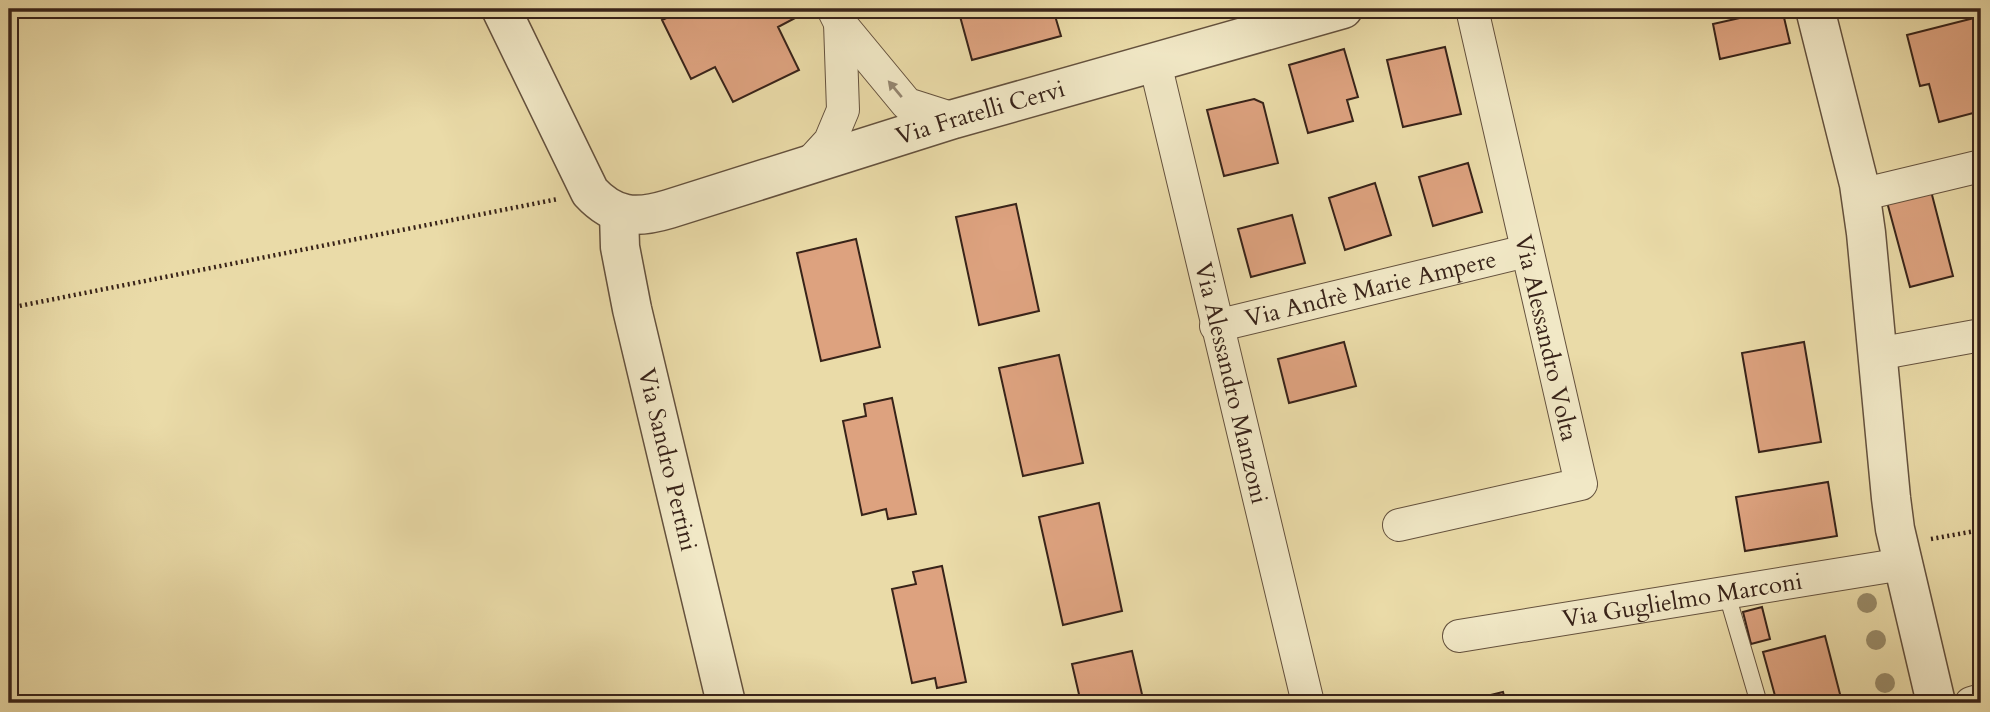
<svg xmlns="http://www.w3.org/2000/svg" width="1990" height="712" font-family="Cardo,serif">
	<rect width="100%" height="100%" fill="#eadba8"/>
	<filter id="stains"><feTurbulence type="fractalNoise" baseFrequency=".00286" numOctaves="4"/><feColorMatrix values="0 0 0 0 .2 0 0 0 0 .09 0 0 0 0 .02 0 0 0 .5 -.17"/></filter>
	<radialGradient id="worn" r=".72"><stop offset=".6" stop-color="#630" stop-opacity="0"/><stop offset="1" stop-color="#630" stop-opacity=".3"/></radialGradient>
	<path fill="#dda27f" stroke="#382319" stroke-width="2" d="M686 9H793L797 17 778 27 799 70 733 102 715 67 691 79 662 20Z
		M958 9H1053L1061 36 972 60Z
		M1751 9H1782L1790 43 1720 59 1713 24 1753 15Z
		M1978 17 1981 30V111L1939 122 1929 84 1920 86 1907 35Z
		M1445 47 1461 114 1403 127 1387 60Z
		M1344 49 1358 97 1347 100 1353 121 1308 133 1289 65Z
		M1254 99 1263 103 1278 163 1224 176 1207 110Z
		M1468 163 1482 212 1433 226 1419 177Z
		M1375 183 1391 235 1345 250 1329 198Z
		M1931 191 1953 276 1910 287 1887 202Z
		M1016 204 1039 311 979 325 956 217Z
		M1292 215 1305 263 1251 277 1238 229Z
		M856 239 880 347 821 361 797 253Z
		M1344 342 1356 386 1289 403 1278 359Z
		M1804 342 1821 442 1759 452 1742 353Z
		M1059 355 1083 463 1023 476 999 368Z
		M892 398 916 514 888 519 886 509 862 515 843 421 866 416 864 404Z
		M1828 482 1837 536 1745 551 1736 497Z
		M1099 503 1122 611 1063 625 1039 517Z
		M942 566 966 682 937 688 935 678 912 683 892 589 916 584 913 572Z
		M1762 607 1770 639 1751 644 1743 612Z
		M1825 636 1841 698 1822 703H1777L1763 652Z
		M1132 651 1144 703H1081L1072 664Z
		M1503 692 1506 703H1458Z"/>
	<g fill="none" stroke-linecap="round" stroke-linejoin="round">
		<g stroke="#64513d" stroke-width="18">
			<path id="service" d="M1726 591 1758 700"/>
		</g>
		<g stroke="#64513d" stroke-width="34">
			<g id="minor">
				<path d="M833 9 840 23 907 104 954 119"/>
				<path id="s1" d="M1155 63 1308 703"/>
				<path d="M808 165 830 141 843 110 840 23"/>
				<path d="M1860 195 1981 166"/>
				<path id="s2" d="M1216 326 1526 251"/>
				<path d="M1877 354 1981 335"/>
				<path d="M1399 525 1581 484 1472 9"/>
				<path id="s3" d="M1459 636 1903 564"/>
				<path d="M1971 703 1981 700"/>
			</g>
		</g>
		<g stroke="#64513d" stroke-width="41">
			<g id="tertiary">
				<path id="s4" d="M501 9 590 192C614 218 636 219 669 209L954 119 1343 9"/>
				<path d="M1815 9 1859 184 1866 233 1891 498 1895 529 1936 703"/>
				<path id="s5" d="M619 213 620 247 632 309 726 703"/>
			</g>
		</g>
		<path stroke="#382319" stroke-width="4.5" stroke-dasharray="2 3.5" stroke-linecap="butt" d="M9 308 558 199
			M1931 539 1981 530"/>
		<use href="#service" stroke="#f1e8c6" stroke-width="16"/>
		<use href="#minor" stroke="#f1e8c6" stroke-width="32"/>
		<use href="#tertiary" stroke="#f1e8c6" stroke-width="38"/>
	</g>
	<g fill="#998b69">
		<circle cx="1867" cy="603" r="10"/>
		<circle cx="1876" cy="640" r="10"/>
		<circle cx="1885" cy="683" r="10"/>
	</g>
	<defs><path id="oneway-solid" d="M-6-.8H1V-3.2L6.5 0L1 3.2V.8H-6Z" transform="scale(1.75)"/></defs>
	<use fill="#948670" href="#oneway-solid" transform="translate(895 89) rotate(-130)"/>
	<g text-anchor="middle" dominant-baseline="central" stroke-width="7" stroke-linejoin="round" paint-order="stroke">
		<g font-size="24" fill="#382319" stroke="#f1e8c6">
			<text stroke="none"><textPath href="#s4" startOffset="616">Via Fratelli Cervi</textPath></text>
			<text stroke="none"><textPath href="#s2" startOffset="159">Via Andrè Marie Ampere</textPath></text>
			<text transform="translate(1546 338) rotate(77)">Via Alessandro Volta</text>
			<text stroke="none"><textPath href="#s1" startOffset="329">Via Alessandro Manzoni</textPath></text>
			<text stroke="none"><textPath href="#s5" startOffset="252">Via Sandro Pertini</textPath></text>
			<text stroke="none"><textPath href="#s3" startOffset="226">Via Guglielmo Marconi</textPath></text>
		</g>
	</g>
	<rect width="1990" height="712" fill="none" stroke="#eadba8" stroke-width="35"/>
	<rect x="10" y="10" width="1969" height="691" fill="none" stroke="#382319" stroke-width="3.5"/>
	<rect x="18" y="18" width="1955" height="677" fill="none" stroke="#382319" stroke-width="2"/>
	<rect width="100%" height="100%" filter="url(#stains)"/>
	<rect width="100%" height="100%" fill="url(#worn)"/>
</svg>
